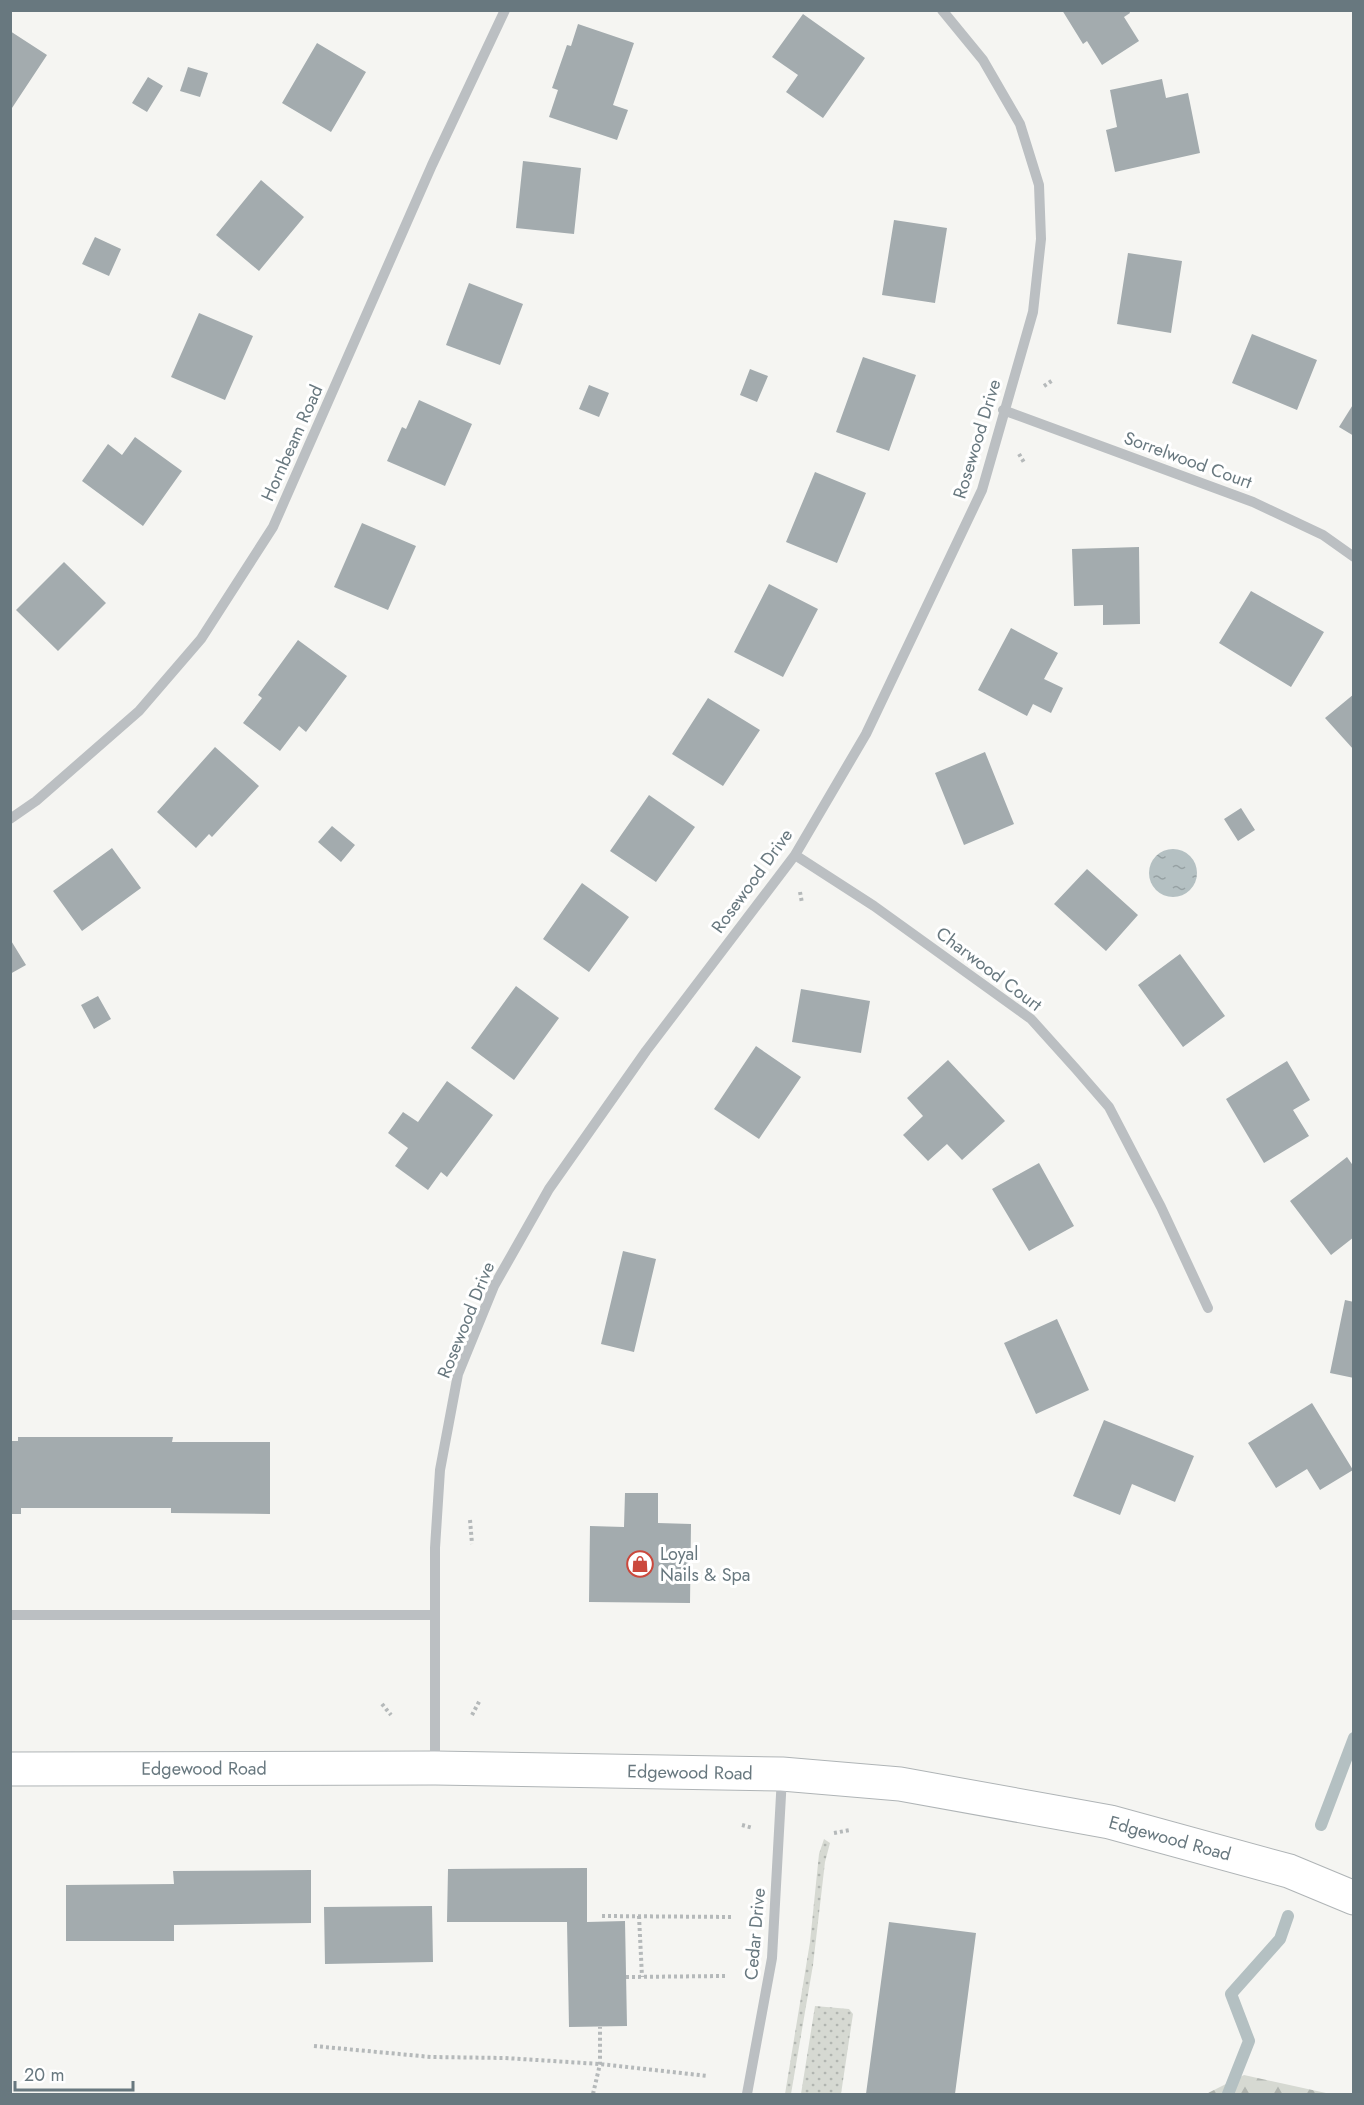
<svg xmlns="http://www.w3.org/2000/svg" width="1364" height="2105" font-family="Jost,sans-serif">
	<defs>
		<pattern id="grass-dots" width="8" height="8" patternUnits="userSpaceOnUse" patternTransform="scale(1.5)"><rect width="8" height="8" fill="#d6d9d2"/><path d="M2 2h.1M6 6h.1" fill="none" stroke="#b1b5b0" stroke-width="1.8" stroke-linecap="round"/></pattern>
		<pattern id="forest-firs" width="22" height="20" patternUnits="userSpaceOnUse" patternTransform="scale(1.5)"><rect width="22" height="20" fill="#d6d9d2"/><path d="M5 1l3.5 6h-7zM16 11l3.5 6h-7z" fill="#b1b5b0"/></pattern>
		<pattern id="water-ripples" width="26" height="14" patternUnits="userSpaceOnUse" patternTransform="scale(1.5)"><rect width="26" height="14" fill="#b4c0c2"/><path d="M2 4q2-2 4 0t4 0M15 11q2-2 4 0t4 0" fill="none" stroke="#96a1a3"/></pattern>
	</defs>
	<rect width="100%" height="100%" fill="#f5f5f2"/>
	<path fill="url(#grass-dots)" d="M824 1839 830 1843 825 1862 813 1965 791 2094H785L810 1942 819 1854Z
		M815 2006 849 2009 853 2014 841 2094H801Z"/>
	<path fill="url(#forest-firs)" d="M1244 2075 1326 2093 1327 2094H1206Z"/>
	<path fill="url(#water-ripples)" d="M1149 873a24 24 0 1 1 48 0a24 24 0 1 1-48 0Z"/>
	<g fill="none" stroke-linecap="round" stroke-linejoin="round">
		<path stroke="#b4c0c2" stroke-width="12" d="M1321 1825 1354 1738
			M1228 2094 1249 2041 1231 1994 1280 1939 1288 1916"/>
	</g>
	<path fill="#a3abae" d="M1062 10H1129L1130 13 1124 17 1139 41 1102 65 1087 41 1083 44Z
		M803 14 865 58 823 118 786 92 798 75 772 57Z
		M578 24 634 43 613 105 628 110 617 140 549 117 558 90 552 88 567 45 571 46Z
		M10 31 47 55 10 111Z
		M317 43 366 72 331 132 282 103Z
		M188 67 208 73 200 97 180 91Z
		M148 77 163 86 147 112 132 103Z
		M1162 79 1166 98 1188 93 1200 153 1115 172 1106 130 1117 127 1110 90Z
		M523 161 581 168 574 234 516 228Z
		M261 180 304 217 259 271 216 235Z
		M894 220 947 228 935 303 882 295Z
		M95 237 121 249 109 276 82 264Z
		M1128 253 1182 261 1171 333 1117 324Z
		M469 283 523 304 500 365 446 345Z
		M199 313 253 336 225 400 171 377Z
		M1252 334 1317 360 1297 410 1232 383Z
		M863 357 916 375 889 451 836 432Z
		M750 369 768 376 757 402 740 395Z
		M589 385 609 393 599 417 579 409Z
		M419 400 472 424 445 486 387 461 402 427 406 429Z
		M1354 403V436L1339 427Z
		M135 437 182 471 143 526 82 481 108 444 122 455Z
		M815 472 866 493 837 563 786 542Z
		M362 523 416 546 388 610 334 587Z
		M1139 547 1140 624 1103 625V605L1074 606 1072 549Z
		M64 562 106 603 58 651 16 610Z
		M769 584 818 609 783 677 734 652Z
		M1251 591 1324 632 1291 687 1219 643Z
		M1011 628 1058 653 1044 679 1063 688 1051 713 1033 704 1027 716 978 690Z
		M298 640 347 676 306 732 299 726 280 751 243 723 262 698 258 695Z
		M1354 694V750L1325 718Z
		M708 698 760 730 723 786 672 754Z
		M215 747 259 786 212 837 209 834 196 848 157 812Z
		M985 752 1014 824 964 845 935 773Z
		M649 795 695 827 656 882 610 851Z
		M1241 808 1255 830 1238 841 1224 819Z
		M332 826 355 845 341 862 318 842Z
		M112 848 141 888 82 931 53 891Z
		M1087 869 1138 915 1106 951 1054 904Z
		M582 883 629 917 589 972 543 939Z
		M10 939 26 965 10 974Z
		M1180 954 1225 1016 1183 1047 1138 985Z
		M516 986 559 1018 514 1080 471 1048Z
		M801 989 870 1001 861 1053 792 1042Z
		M98 996 111 1019 94 1029 81 1005Z
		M756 1046 801 1077 759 1139 714 1109Z
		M948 1060 1005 1121 962 1160 947 1144 928 1161 903 1135 923 1116 907 1098Z
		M1287 1061 1310 1100 1293 1110 1309 1136 1264 1163 1226 1099Z
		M447 1081 493 1115 447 1177 441 1172 428 1190 395 1166 408 1148 388 1133 403 1112 418 1122Z
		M1347 1157 1354 1167V1237L1331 1255 1290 1201Z
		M1039 1163 1074 1226 1029 1251 992 1189Z
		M623 1251 656 1259 634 1352 601 1344Z
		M1345 1300 1354 1302V1378L1330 1373Z
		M1057 1319 1089 1390 1036 1414 1004 1343Z
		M1312 1403 1353 1470 1320 1490 1307 1469 1276 1488 1248 1443Z
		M1104 1420 1194 1456 1175 1502 1132 1484 1120 1515 1073 1496Z
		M18 1437H173L172 1442H270V1514L171 1513V1508H21V1514H10V1441H18Z
		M625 1493H658V1523L691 1524 690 1603 589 1602 590 1526 624 1527Z
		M587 1868V1922L625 1921 627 2026 569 2027 567 1922H447L448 1869Z
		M311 1870V1923L174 1925V1941H66V1885L174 1884 173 1871Z
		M432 1906 433 1962 325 1964 324 1907Z
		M889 1922 976 1933 955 2094H866Z"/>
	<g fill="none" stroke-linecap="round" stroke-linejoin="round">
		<g stroke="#afb4b6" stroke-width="35">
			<g id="major">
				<path id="s1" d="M10 1769 435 1768 782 1774 900 1784 1110 1822 1289 1871 1354 1898"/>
			</g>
		</g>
		<path stroke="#b5b9ba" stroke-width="4" stroke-dasharray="3 3" stroke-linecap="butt" d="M1044 386 1053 380
			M1019 454 1025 464
			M800 892 802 903
			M470 1520 472 1544
			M382 1704 391 1715
			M472 1715 480 1700
			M742 1825 753 1828
			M834 1833 850 1830
			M602 1916 734 1917
			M639 1916 642 1977
			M626 1977 725 1976
			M314 2046 431 2057 505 2058 600 2064 708 2076
			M593 2094 600 2064V2027"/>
		<path stroke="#bbbfc2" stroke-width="10" d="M1003 410 1253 502 1323 535 1354 557
			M10 819 36 801 139 711 201 639 273 527 432 165 505 10
			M795 855 874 906 1031 1019 1076 1069 1109 1107 1161 1207 1208 1308
			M10 1615H435
			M435 1766V1548L440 1470 458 1374 494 1286 549 1189 646 1051 795 855 866 734 982 490 1033 312 1041 239 1039 185 1020 124 983 60 942 10
			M747 2094 772 1958 782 1777"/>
		<use href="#major" stroke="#fff" stroke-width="33"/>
	</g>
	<defs>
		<g id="shop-ring" transform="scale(1.35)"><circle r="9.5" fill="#fff" stroke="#cb483c" stroke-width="1.5"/><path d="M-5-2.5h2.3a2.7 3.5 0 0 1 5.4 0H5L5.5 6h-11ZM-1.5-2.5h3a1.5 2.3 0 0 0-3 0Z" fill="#cb483c"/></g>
	</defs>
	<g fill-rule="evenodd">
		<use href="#shop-ring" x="640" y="1564"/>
	</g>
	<g text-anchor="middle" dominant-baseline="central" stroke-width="6" stroke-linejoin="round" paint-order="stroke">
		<g font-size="18" fill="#68787f" stroke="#fff">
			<text transform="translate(977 439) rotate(-73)">Rosewood Drive</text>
			<text transform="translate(292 443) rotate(-66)">Hornbeam Road</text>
			<text transform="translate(1188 460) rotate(20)">Sorrelwood Court</text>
			<text transform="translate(752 881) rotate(-54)">Rosewood Drive</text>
			<text transform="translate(989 969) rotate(37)">Charwood Court</text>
			<text transform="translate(466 1320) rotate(-68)">Rosewood Drive</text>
			<text stroke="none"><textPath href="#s1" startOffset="194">Edgewood Road</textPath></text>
			<text stroke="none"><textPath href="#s1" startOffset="680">Edgewood Road</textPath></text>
			<text stroke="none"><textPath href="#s1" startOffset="1166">Edgewood Road</textPath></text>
			<text transform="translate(755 1934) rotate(-85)">Cedar Drive</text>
		</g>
		<g font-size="18" fill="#68787f" stroke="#fff" text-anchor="start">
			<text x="660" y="1554">Loyal<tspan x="660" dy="21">Nails &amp; Spa</tspan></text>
		</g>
	</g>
	<rect width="1364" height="2105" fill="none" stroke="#68787f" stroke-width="24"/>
	<path d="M15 2081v9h118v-9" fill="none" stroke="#68787f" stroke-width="3"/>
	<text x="24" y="2081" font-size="18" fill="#68787f" stroke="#ffffff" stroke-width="4.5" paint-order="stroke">20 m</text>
</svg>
